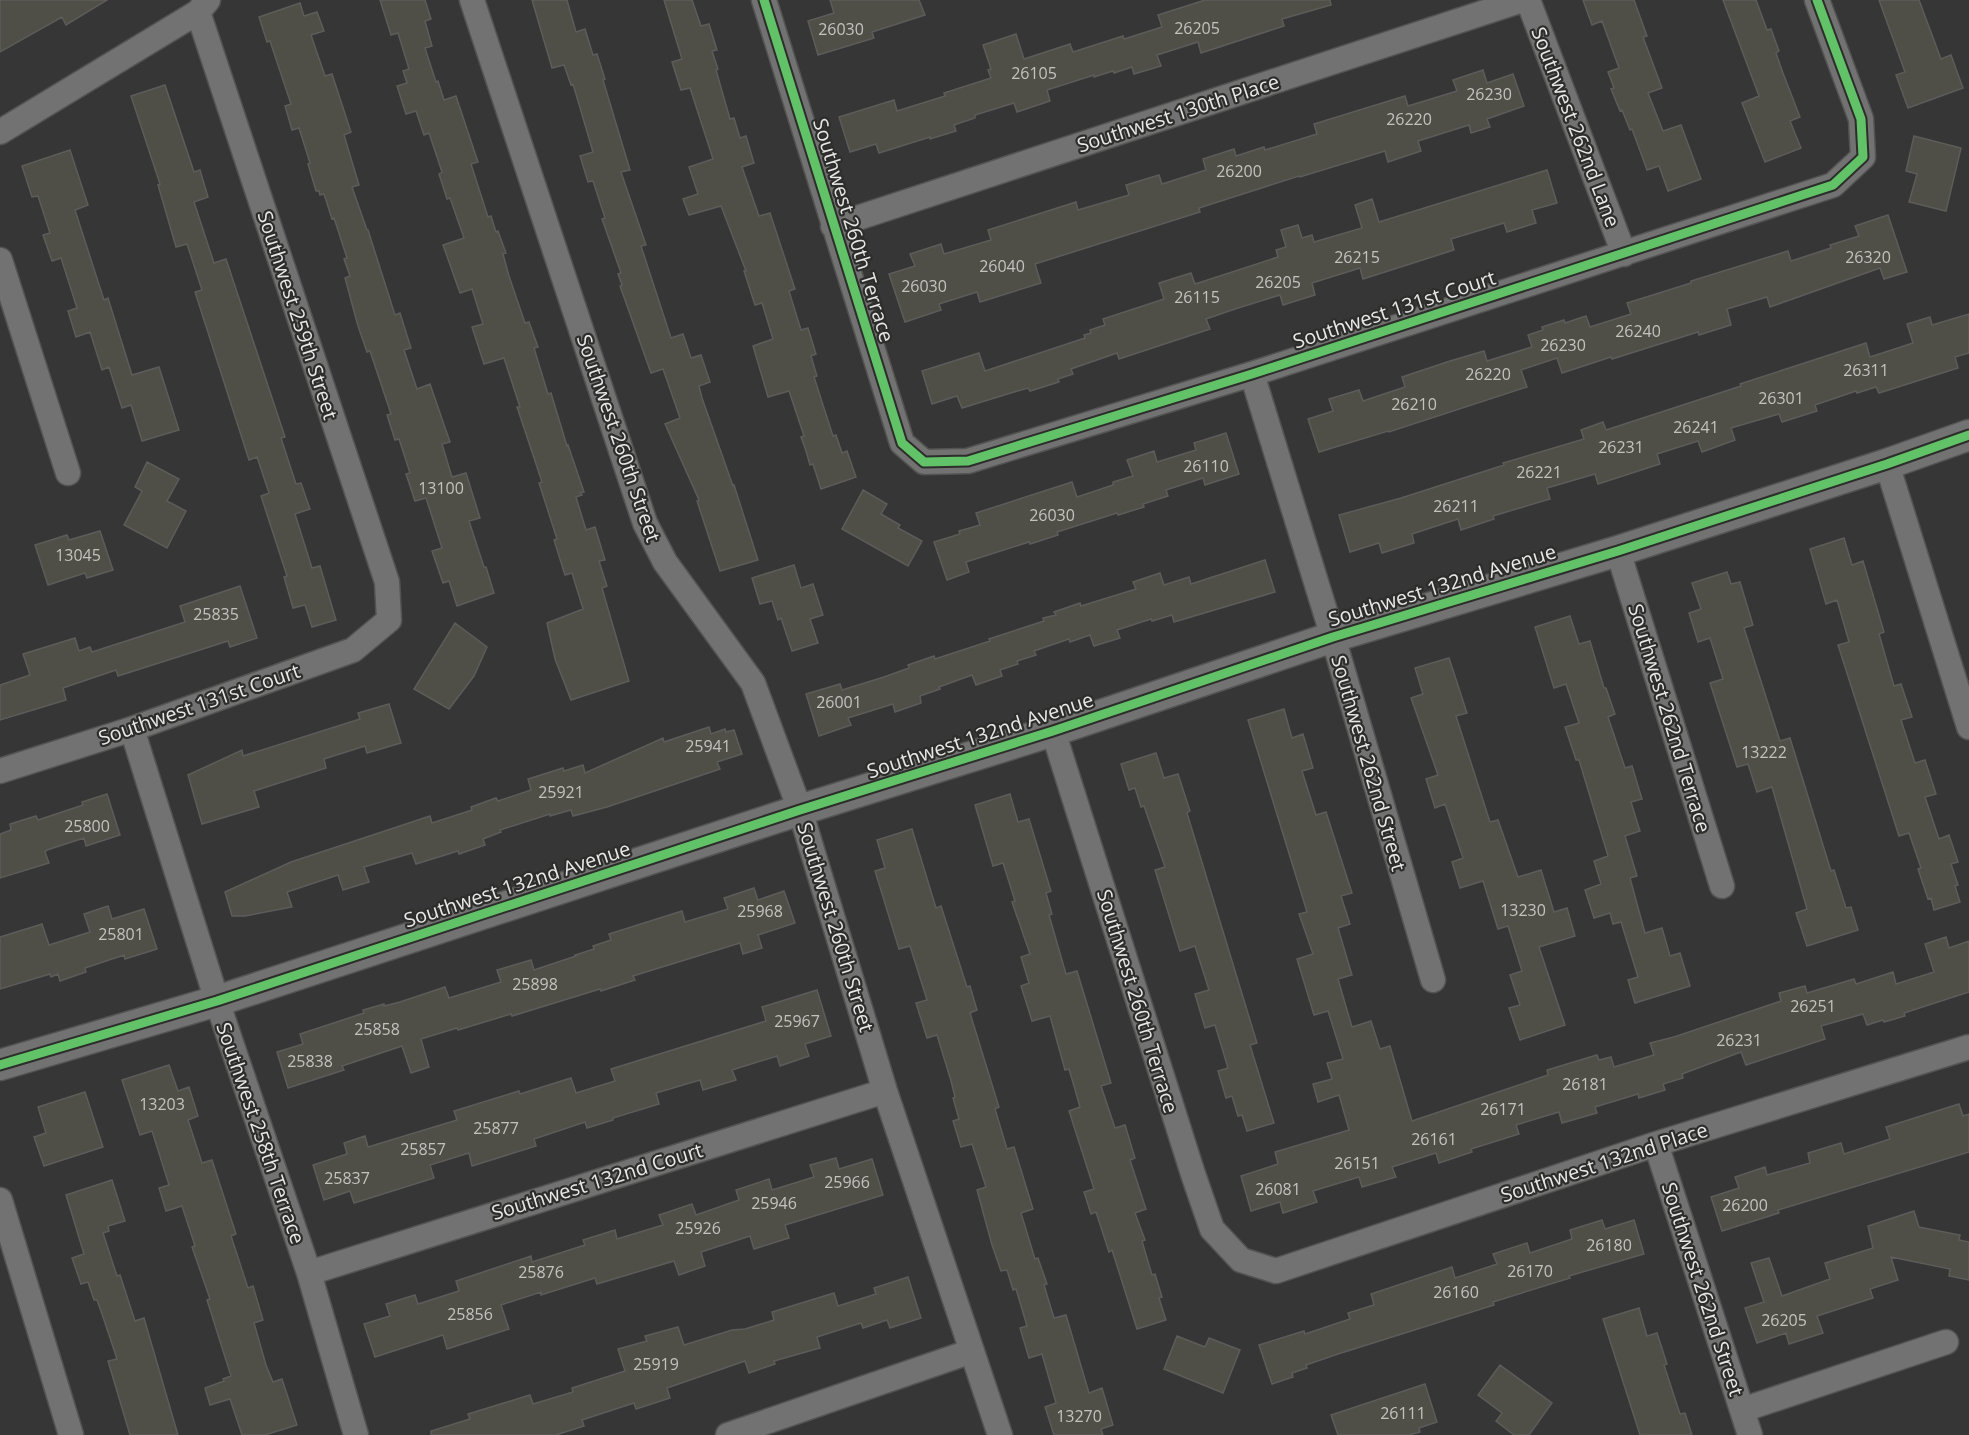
<svg xmlns="http://www.w3.org/2000/svg" width="1969" height="1435" font-family="'Open Sans',sans-serif">
	<rect width="100%" height="100%" fill="#363636"/>
	<path fill="#504f47" stroke="#5c5c5b" stroke-width="1.5" d="M0 0H107L66 25 62 17 0 52Z
		M380 0H425L431 19 425 21 432 46 425 48 436 82 438 81 444 100 456 96 478 162 471 164 488 217 491 216 496 232 498 231 506 253 503 254 509 276 525 323 529 322 538 347 534 348 548 394 551 393 567 446 568 445 584 492 580 493 582 495 576 497 586 530 595 527 605 560 599 561 607 586 602 588 629 681 571 700 555 659 547 623 583 609 572 573 565 575 554 540 557 539 539 483 542 482 517 407H520L504 358 484 364 472 327 483 324 472 289 460 293 443 245 464 238 450 198 447 199 439 174 442 172 429 133 424 135 416 111 406 114 397 86 407 83 403 71 409 69 398 33 391 35Z
		M532 0H567L576 32 585 29 593 55 597 54 605 79 603 80 630 170 621 172 646 245 641 246 671 338 683 334 691 358 701 355 710 382 699 386 702 398 733 486 734 485 758 560 720 571 697 501 699 500 665 424 680 418 663 369 651 373 620 286 622 285 618 274 621 273 602 219 605 218 593 181 588 182 580 156 593 152 573 84 571 85 564 65 552 68Z
		M664 0H692L701 26 709 24 717 50 712 51 718 69 716 70 730 119 734 118 740 138 746 136 754 163 742 167 759 216 770 213 795 289 789 291 801 330 808 328 816 354 811 356 817 376 814 377 833 436 836 435 842 453 847 451 856 477 821 489 813 464 810 465 806 451 801 437 804 436 789 391 768 397 753 346 773 339 762 303 755 305 744 271H746L721 206 689 215 683 199 698 194 689 167 713 159 690 88 681 90 672 62 682 59Z
		M830 0H919L925 15 872 32 874 38 818 55 808 21 834 13Z
		M1205 0H1330L1331 5 1282 19 1284 26 1201 53 1198 42 1157 55 1161 66 1134 74 1132 67 1114 73 1113 71 1094 77V75L1047 90 1050 101 1017 112 1014 103 975 115V118L954 125 956 131 930 139V137L879 153 876 144 850 152 839 117 894 100 897 111 945 96 944 93 991 78 988 70 991 69 983 45 1016 34 1024 59 1070 44 1073 52 1123 36 1124 39 1162 27 1158 15Z
		M1583 0H1634L1647 36 1643 37 1662 88 1648 93 1663 131 1681 125 1701 179 1668 191 1659 166 1647 170 1632 129 1630 130 1622 110 1620 111 1611 89 1614 88 1608 72 1619 68 1602 21 1592 25Z
		M1723 0H1756L1767 30 1771 29 1779 51 1776 53 1783 73 1800 117 1790 121 1801 148 1765 162 1742 103 1759 96Z
		M1879 0H1919L1941 59 1951 55 1963 88 1908 108 1896 75 1905 72Z
		M300 3 304 16 317 12 324 31 311 35 325 76 332 74 351 132 344 135 359 185 352 187 367 230H368L395 315 400 313 411 348 404 350 417 389 430 384 450 442 442 444 452 477 466 473 480 518 469 521 484 567H486L494 593 457 606 449 581 443 583 432 551 442 548 426 498 415 501 406 474 410 473 399 439 395 440 387 415 391 414 370 351 367 352 358 326 345 278 350 276 344 259 347 258 334 218 332 219 324 194 320 195 319 191H316L308 164 310 163 299 128 292 130 285 106 291 104 270 41 267 42 259 17Z
		M1483 70 1487 83 1513 74 1524 106 1487 119 1490 127 1471 133 1469 125 1418 141 1421 151 1388 162 1385 151 1300 177 1299 176 1199 208 1200 212 1035 264 1041 283 980 302 977 292 939 304 941 310 905 322 889 274 915 266 910 254 941 244 944 254 991 240 988 230 1076 202 1078 210 1129 195 1126 185 1159 175 1162 184 1206 170 1203 159 1234 149 1236 156 1264 147 1265 150 1317 134 1314 124 1405 96 1408 106 1457 91 1453 80Z
		M165 85 194 172 200 170 208 197 194 202 214 263 226 259 285 437 281 438 296 484 301 483 310 509 295 514 312 568 320 566 336 620 312 627 305 605 293 608 284 577 287 576 261 496 269 493 257 457 249 460 195 292 202 290 187 244 176 247 158 185 160 184 131 96Z
		M1914 136 1961 148 1946 211 1909 202 1917 174 1906 171Z
		M70 150 88 205 75 210 104 300 108 298 132 375 159 367 179 430 142 441 131 405 122 408 109 367 102 370 90 332 76 337 68 311 77 308 61 258 52 261 43 235 50 233 38 196 32 197 22 166Z
		M1547 170 1557 203 1532 210 1536 223 1507 232 1504 223 1451 239 1454 250 1363 279 1360 268 1312 283 1315 295 1283 305 1280 295 1235 309 1206 319 1210 329 1119 359 1117 353 1071 369 1073 374 1058 379 1059 382 1030 391 1028 388 1014 392 962 408 957 396 932 404 922 371 979 353 985 371 1085 338 1084 335 1091 333 1090 330 1105 325 1103 319 1164 299 1159 283 1191 273 1195 284 1278 257 1276 250 1286 247 1281 230 1298 225 1302 238 1312 235 1314 242 1362 228 1355 205 1372 199 1379 222Z
		M1888 215 1907 272 1884 279 1880 268 1770 307 1767 297 1727 309 1731 325 1699 335 1698 332 1612 359 1611 357 1562 373 1557 358 1521 370 1527 387 1389 432 1388 431 1319 452 1308 419 1333 411 1329 399 1359 390 1363 401 1405 387 1402 377 1450 361 1484 351 1487 361 1532 347 1528 335 1543 330 1542 327 1564 320 1565 323 1586 316 1590 327 1631 314 1627 303 1691 283V281L1788 251 1791 261 1831 248 1830 245 1859 236 1855 226Z
		M1969 314V353L1955 357 1958 368 1879 393 1876 387 1857 393 1856 391 1815 405 1817 411 1782 422 1779 414 1731 428 1735 440 1702 452 1698 441 1657 454 1660 464 1598 484 1595 474 1547 488 1550 499 1493 516 1494 519 1461 530 1458 519 1412 534 1414 543 1382 553 1379 543 1350 552 1339 515 1401 498 1504 465 1503 463 1584 439 1581 430 1603 422 1606 430 1741 386 1740 384 1866 343 1870 357 1913 343 1907 324 1930 317 1932 325Z
		M1226 433 1239 474 1205 485 1203 478 1166 490 1168 496 1143 504 1144 507 1118 515 1117 513 1057 532 1058 535 1030 544 1029 542 966 562 969 572 947 580 934 542 960 534 959 531 980 525 976 513 1072 482 1077 497 1113 485V482L1133 476 1127 460 1154 451 1157 462 1196 450 1194 443Z
		M147 462 179 479 167 501 186 511 167 548 124 525 142 491 135 487Z
		M863 490 887 504 881 514 900 525 898 528 922 541 908 566 842 529Z
		M100 531 113 570 87 578 85 573 48 585 35 545 67 535 69 540Z
		M1844 538 1852 565 1863 561 1884 632 1879 634 1894 686 1901 684 1912 717 1901 720 1915 763 1925 760 1936 794 1925 797 1939 839 1949 835 1958 862 1951 864 1958 885 1955 886 1960 902 1934 910 1931 898 1928 899 1918 869 1921 868 1909 833 1899 836 1838 645 1849 642 1837 600 1826 604 1810 549Z
		M1265 560 1275 592 1174 622 1172 615 1152 621 1151 619 1117 630 1120 638 1094 646 1090 635 1070 642 1069 639 1034 651 1036 655 1017 661 1018 664 1000 670 1002 676 976 685 972 675 939 687 940 689 920 696 921 703 895 712 893 704 848 718 851 725 819 736 806 694 840 684 842 690 884 677 909 668 908 665 934 656 935 659 990 641 989 639 1044 621 1043 618 1056 615 1054 612 1080 603 1081 606 1136 589 1133 582 1160 573 1164 585 1189 577 1191 584Z
		M794 565 801 588 813 584 823 615 810 619 818 643 792 651 781 618 778 620 772 601 760 604 752 578Z
		M1727 572 1731 584 1740 582 1753 625 1744 628 1780 741 1790 738 1831 871 1834 870 1846 908 1851 907 1858 930 1807 946 1796 913 1807 909 1772 787 1757 792 1748 764 1737 767 1710 683 1723 679 1710 638 1698 642 1689 613 1701 609 1692 583Z
		M240 586 257 638 230 647 228 641 118 676 116 670 63 688 66 700 0 720V685L30 675 23 654 75 638 79 651 90 647 92 652 185 622 180 606Z
		M1570 616 1579 644 1590 641 1604 688H1606L1615 714 1608 717 1625 768 1632 766 1642 799 1631 802 1640 831 1625 836 1637 876 1630 878 1645 933 1662 928 1670 956 1680 953 1690 986 1635 1003 1628 980 1638 977 1621 922 1613 924 1610 913 1594 918 1585 890 1601 884 1594 861 1608 856 1579 760H1576L1565 727 1579 723 1566 684 1554 688 1535 627Z
		M455 623 487 647 474 676 449 709 414 689Z
		M1449 658 1467 713 1456 716 1490 822 1498 820 1518 877 1541 870 1554 912 1567 908 1575 936 1539 947 1565 1025 1520 1040 1509 1008 1520 1005 1510 975 1522 971 1508 926 1498 929 1483 881 1460 888 1452 862 1463 858 1445 804 1435 808 1426 779 1438 775 1411 698 1423 694 1415 668Z
		M389 704 401 743 367 753 365 746 324 759 326 768 254 791 259 807 202 824 188 775 242 750 243 756 360 719 358 713Z
		M1284 709 1292 738 1303 734 1313 768 1302 771 1316 815 1326 812 1352 893 1341 896 1350 924 1338 928 1352 975 1338 979 1352 1027 1371 1021 1380 1049 1390 1046 1412 1121 1548 1075 1547 1070 1597 1055 1599 1060 1611 1057 1614 1067 1654 1055 1650 1043 1674 1037 1781 1001 1779 993 1805 986 1807 993 1854 979 1856 984 1893 972 1896 984 1934 972 1925 944 1946 937 1949 948 1969 941V992L1904 1013 1905 1016 1884 1022 1883 1020 1867 1025 1863 1014 1821 1026 1825 1039 1746 1065 1741 1052 1682 1074 1683 1078 1663 1084 1665 1090 1639 1098 1638 1094 1595 1107 1597 1113 1562 1123 1559 1112 1516 1125 1519 1134 1471 1149 1472 1152 1439 1163 1436 1153 1392 1167 1396 1177 1362 1187 1359 1177 1313 1191 1317 1202 1283 1213 1280 1202 1251 1211 1241 1176 1278 1164 1275 1152 1349 1130 1339 1095 1318 1102 1313 1084 1332 1079 1327 1063 1343 1059 1328 1011 1314 1015 1297 959 1313 954 1299 914 1307 912 1248 720Z
		M709 727 711 734 725 729 726 732 734 730 742 754 717 762 720 769 607 807 573 816 571 810 550 816V814L500 830 501 832 483 839 485 845 459 854 458 851 416 864 412 853 364 867 369 882 343 890 338 875 287 892 292 907 245 916H232L225 892 291 862 430 816 432 823 472 810 471 807 496 798 498 801 531 790 528 779 563 768 564 771 583 765 585 773 663 738 664 742Z
		M1156 753 1164 778 1178 774 1190 811 1187 813 1257 1043 1250 1045 1274 1123 1247 1131 1242 1115 1238 1116 1232 1096 1226 1098 1218 1071 1228 1068 1215 1025 1205 1028 1195 994 1209 990 1195 946 1180 951 1155 870 1165 867 1144 806 1141 807 1135 788 1129 790 1121 764Z
		M107 794 120 835 86 846 84 838 47 850 45 852 49 863 0 878V834L11 830 10 824 36 816 38 820 83 805 82 802Z
		M1010 794 1018 822 1029 819 1051 891 1046 893 1052 914 1049 915 1066 974 1077 971 1111 1083 1101 1086 1115 1128 1125 1125 1135 1158 1130 1160 1146 1209 1135 1213 1145 1240 1142 1241 1152 1275 1155 1274 1162 1297 1159 1298 1166 1320 1137 1329 1112 1250 1109 1252 1096 1212 1091 1214 1084 1192 1094 1189 1069 1111 1080 1107 1069 1069 1065 1070 1050 1016 1032 1021 1021 986 1029 983 1021 957 1030 954 1012 902 1015 901 1003 863 993 866 975 805Z
		M912 829 936 908 941 906 967 987 970 986 977 1010 970 1013 999 1107 995 1109 1007 1149 1014 1147 1033 1209 1021 1213 1035 1259 1038 1258 1047 1284 1044 1285 1054 1318 1066 1315 1089 1393 1102 1388 1113 1425 1101 1429 1103 1435H1054L1045 1407 1056 1403 1042 1354 1029 1358 1020 1328 1027 1326 1016 1289 1013 1290 1007 1270 1001 1271 992 1245 977 1190 986 1187 972 1144 961 1147 953 1121 959 1119 953 1098 955 1097 951 1081 937 1035 927 1038 916 1003 927 1000 910 946 899 949 875 871 885 868 877 840Z
		M754 888 758 900 784 891 795 923 758 935 762 948 743 954 740 943 633 976 635 980 601 991 600 989 512 1016 511 1014 458 1030 457 1028 421 1039 429 1067 411 1073 402 1046 342 1066 344 1070 288 1088 277 1052 303 1044 300 1034 364 1013 363 1010 384 1004V1006L400 1002 445 987 449 998 501 982 497 970 531 960 534 970 576 956 575 955 594 949 593 946 611 940 609 934 682 911 685 922 728 909 724 898Z
		M108 906 112 919 144 909 157 949 125 959 124 955 85 968 86 972 60 981 58 974 51 977 50 974 0 989V937L42 924 49 945 90 932 84 914Z
		M817 990 831 1036 805 1044 809 1056 780 1066 777 1056 732 1070 736 1080 703 1090 700 1080 656 1093 659 1104 613 1118V1120L587 1128 585 1122 534 1139 536 1146 472 1166 469 1153 430 1165 434 1178 354 1203 350 1191 324 1200 313 1165 347 1154 344 1143 365 1136 368 1147 457 1120 454 1111 519 1091 520 1094 571 1078 576 1093 615 1081 611 1069 766 1021 762 1007Z
		M169 1065 178 1091 189 1087 198 1116 188 1120 202 1163 212 1160 236 1234 231 1236 248 1288 253 1286 263 1320 254 1323 266 1365 273 1382 282 1379 297 1425 265 1435H242L230 1399 210 1405 205 1388 224 1381 223 1379 231 1376 207 1300 210 1299 192 1247 195 1246 182 1206 166 1211 159 1188 169 1185 152 1131 140 1135 122 1080Z
		M85 1092 103 1147 44 1166 34 1137 46 1133 38 1107Z
		M1959 1104 1963 1116 1969 1114V1152L1778 1210 1779 1213 1722 1231 1711 1197 1739 1188 1735 1177 1765 1167 1767 1175 1810 1163 1808 1153 1841 1143 1844 1154 1890 1139 1886 1127Z
		M836 1158 839 1169 872 1159 883 1195 785 1225 789 1238 754 1249 750 1236 701 1252 705 1266 679 1275 674 1261 597 1284 595 1278 541 1295V1292L501 1305 509 1329 447 1349 443 1335 375 1357 364 1324 390 1316 386 1304 415 1295 418 1304 459 1291 456 1281 531 1256 532 1262 585 1245 583 1240 615 1230 617 1239 663 1225 659 1215 692 1204 696 1215 739 1200 736 1190 769 1179 772 1190 814 1177 810 1165Z
		M112 1180 125 1221 108 1226 109 1231 103 1233 117 1276 120 1275 135 1321 144 1318 178 1435H130L108 1361 117 1359 103 1317 97 1300H94L88 1282 81 1284 72 1258 84 1254 66 1195Z
		M1914 1211 1919 1227 1960 1235 1959 1240 1969 1242V1280L1949 1276 1950 1269 1891 1257 1898 1280 1870 1289 1873 1298 1817 1316 1823 1333 1789 1344 1786 1333 1757 1343 1745 1308 1764 1302 1751 1263 1769 1258 1782 1296 1830 1279 1825 1263 1873 1248 1868 1226Z
		M1602 1220 1605 1229 1634 1220 1644 1254 1569 1276 1570 1278 1493 1302 1494 1305 1338 1354 1306 1365 1307 1368 1292 1373 1293 1377 1272 1384 1259 1345 1304 1331 1305 1334 1350 1319 1348 1313 1374 1305 1371 1294 1452 1267 1455 1278 1497 1264 1493 1254 1527 1243 1530 1253 1572 1239 1570 1230Z
		M908 1277 921 1318 890 1328 887 1320 863 1328 861 1323 817 1337 820 1348 774 1361 775 1364 749 1373 745 1361 667 1388 670 1398 636 1409 634 1403 582 1420 584 1426 556 1435H431V1431L470 1419 468 1414 530 1395 533 1404 573 1392 572 1388 625 1371 618 1349 647 1341 645 1336 678 1327 684 1345 732 1330 745 1329 774 1320 772 1312 834 1293 838 1306 876 1294 874 1288Z
		M1639 1308 1647 1336 1657 1333 1667 1364 1664 1365 1680 1414 1685 1413 1692 1435H1640L1603 1319Z
		M1177 1336 1205 1347 1209 1338 1240 1350 1223 1393 1164 1369Z
		M1500 1365 1552 1403 1529 1435H1514L1496 1421 1502 1413 1478 1395Z
		M1425 1384 1437 1422 1419 1428 1420 1432 1409 1435H1338L1331 1415Z"/>
	<g fill="none" stroke-linecap="round" stroke-linejoin="round">
		<g stroke="#535352" stroke-width="27">
			<path id="minor" d="M472 0 645 523 665 562 753 683 800 810 885 1091 1000 1435
				M764 0 902 443 924 462 968 461 1252 374 1833 185 1863 157 1861 119 1817 0
				M1528 0 1624 254
				M0 132 198 12 208 0
				M833 226 1522 0
				M0 260 68 473
				M1252 374 1333 637 1433 980
				M1887 464 1969 727
				M1618 551 1722 886
				M132 729 217 1001 309 1273 356 1435
				M1053 731 1193 1174 1212 1229 1241 1260 1276 1271 1656 1144 1969 1047
				M0 771 132 729 353 650 389 620 387 582 198 12
				M1656 1144 1750 1435
				M0 1200 71 1435
				M309 1273 885 1091
				M1742 1410 1946 1342
				M728 1435 972 1351"/>
		</g>
		<g stroke="#535352" stroke-width="33">
			<path id="tertiary" d="M0 1065 217 1001 800 810 1053 731 1333 637 1618 551 1887 464 1969 435"/>
		</g>
		<use href="#minor" stroke="#727272" stroke-width="24"/>
		<use href="#tertiary" stroke="#727272" stroke-width="30"/>
		<g stroke="#2d2d2b" stroke-width="13">
			<path id="cycleway" d="M764 0 902 443 924 462 968 461 1252 374 1833 185 1863 157 1861 119 1817 0
				M0 1065 217 1001 800 810 1053 731 1333 637 1618 551 1887 464 1969 435"/>
		</g>
		<use href="#cycleway" stroke="#61c268" stroke-width="9"/>
	</g>
	<g text-anchor="middle" dominant-baseline="central" stroke-width="4.5" stroke-linejoin="round" paint-order="stroke">
		<g font-size="16" fill="#c2c2bf">
			<text x="1197" y="28">26205</text>
			<text x="841" y="29">26030</text>
			<text x="1034" y="73">26105</text>
			<text x="1489" y="94">26230</text>
			<text x="1409" y="119">26220</text>
			<text x="1239" y="171">26200</text>
			<text x="1357" y="257">26215</text>
			<text x="1868" y="257">26320</text>
			<text x="1002" y="266">26040</text>
			<text x="1278" y="282">26205</text>
			<text x="924" y="286">26030</text>
			<text x="1197" y="297">26115</text>
			<text x="1638" y="331">26240</text>
			<text x="1563" y="345">26230</text>
			<text x="1866" y="370">26311</text>
			<text x="1488" y="374">26220</text>
			<text x="1781" y="398">26301</text>
			<text x="1414" y="404">26210</text>
			<text x="1696" y="427">26241</text>
			<text x="1621" y="447">26231</text>
			<text x="1206" y="466">26110</text>
			<text x="1539" y="472">26221</text>
			<text x="441" y="488">13100</text>
			<text x="1456" y="506">26211</text>
			<text x="1052" y="515">26030</text>
			<text x="78" y="555">13045</text>
			<text x="216" y="614">25835</text>
			<text x="839" y="702">26001</text>
			<text x="708" y="746">25941</text>
			<text x="1764" y="752">13222</text>
			<text x="561" y="792">25921</text>
			<text x="87" y="826">25800</text>
			<text x="1523" y="910">13230</text>
			<text x="760" y="911">25968</text>
			<text x="121" y="934">25801</text>
			<text x="535" y="984">25898</text>
			<text x="1813" y="1006">26251</text>
			<text x="797" y="1021">25967</text>
			<text x="377" y="1029">25858</text>
			<text x="1739" y="1040">26231</text>
			<text x="310" y="1061">25838</text>
			<text x="1585" y="1084">26181</text>
			<text x="162" y="1104">13203</text>
			<text x="1503" y="1109">26171</text>
			<text x="496" y="1128">25877</text>
			<text x="1434" y="1139">26161</text>
			<text x="423" y="1149">25857</text>
			<text x="1357" y="1163">26151</text>
			<text x="347" y="1178">25837</text>
			<text x="847" y="1182">25966</text>
			<text x="1278" y="1189">26081</text>
			<text x="774" y="1203">25946</text>
			<text x="1745" y="1205">26200</text>
			<text x="698" y="1228">25926</text>
			<text x="1609" y="1245">26180</text>
			<text x="1530" y="1271">26170</text>
			<text x="541" y="1272">25876</text>
			<text x="1456" y="1292">26160</text>
			<text x="470" y="1314">25856</text>
			<text x="1784" y="1320">26205</text>
			<text x="656" y="1364">25919</text>
			<text x="1403" y="1413">26111</text>
			<text x="1079" y="1416">13270</text>
		</g>
		<g font-size="20" fill="#e8e9e7" stroke="#2d2d2b">
			<text transform="translate(1178 113) rotate(-18)">Southwest 130th Place</text>
			<text transform="translate(1576 127) rotate(69)">Southwest 262nd Lane</text>
			<text transform="translate(854 230) rotate(73)">Southwest 260th Terrace</text>
			<text transform="translate(1394 309) rotate(-18)">Southwest 131st Court</text>
			<text transform="translate(298 315) rotate(72)">Southwest 259th Street</text>
			<text transform="translate(619 438) rotate(71)">Southwest 260th Street</text>
			<text transform="translate(1442 585) rotate(-17)">Southwest 132nd Avenue</text>
			<text transform="translate(199 704) rotate(-19)">Southwest 131st Court</text>
			<text transform="translate(1670 718) rotate(73)">Southwest 262nd Terrace</text>
			<text transform="translate(980 735) rotate(-18)">Southwest 132nd Avenue</text>
			<text transform="translate(1369 763) rotate(74)">Southwest 262nd Street</text>
			<text transform="translate(517 884) rotate(-18)">Southwest 132nd Avenue</text>
			<text transform="translate(836 927) rotate(73)">Southwest 260th Street</text>
			<text transform="translate(1138 1001) rotate(73)">Southwest 260th Terrace</text>
			<text transform="translate(261 1133) rotate(71)">Southwest 258th Terrace</text>
			<text transform="translate(1604 1162) rotate(-18)">Southwest 132nd Place</text>
			<text transform="translate(597 1181) rotate(-17)">Southwest 132nd Court</text>
			<text transform="translate(1703 1289) rotate(72)">Southwest 262nd Street</text>
		</g>
	</g>
</svg>
